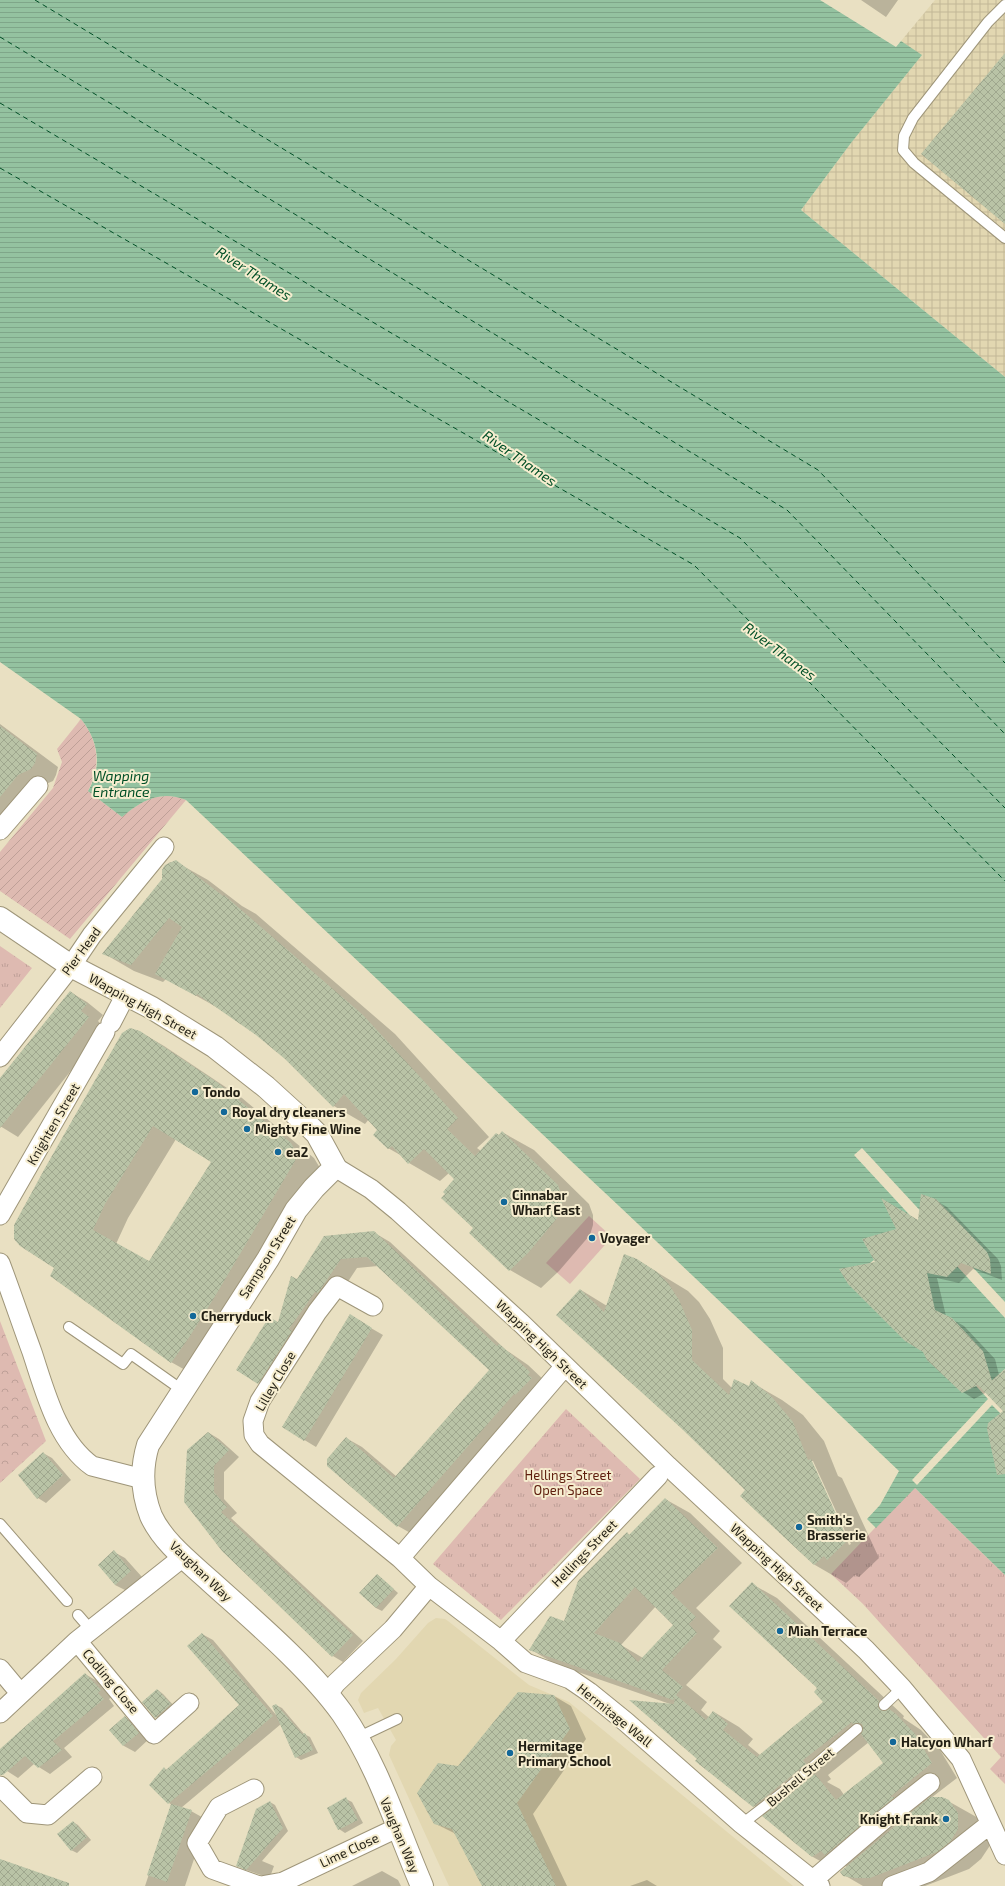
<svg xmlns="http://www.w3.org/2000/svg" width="1005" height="1886" font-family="'Exo 2',sans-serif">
	<defs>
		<pattern id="industrial-grid" width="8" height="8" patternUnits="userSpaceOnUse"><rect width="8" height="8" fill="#e2d7b1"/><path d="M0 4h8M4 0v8" fill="none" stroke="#c2b897"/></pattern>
		<pattern id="forest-crowns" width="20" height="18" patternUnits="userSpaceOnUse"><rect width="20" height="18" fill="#debab1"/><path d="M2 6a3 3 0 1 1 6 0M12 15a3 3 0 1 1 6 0" fill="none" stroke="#be9f97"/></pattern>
		<pattern id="park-tufts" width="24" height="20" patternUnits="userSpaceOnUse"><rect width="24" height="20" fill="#debab1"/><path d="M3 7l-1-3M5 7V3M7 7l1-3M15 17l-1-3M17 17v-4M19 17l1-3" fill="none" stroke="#be9f97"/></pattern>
		<pattern id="garden-furrows" width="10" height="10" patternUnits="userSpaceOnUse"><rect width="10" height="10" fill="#debab1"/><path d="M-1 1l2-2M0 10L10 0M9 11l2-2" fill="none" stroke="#be9f97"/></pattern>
		<pattern id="water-rules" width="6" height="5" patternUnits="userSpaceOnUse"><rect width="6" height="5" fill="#94c2a0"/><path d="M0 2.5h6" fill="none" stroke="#7fa689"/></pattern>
		<pattern id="building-cross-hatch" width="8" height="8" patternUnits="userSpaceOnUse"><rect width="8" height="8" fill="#b9c3a6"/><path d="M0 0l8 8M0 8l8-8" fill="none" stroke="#9fa78e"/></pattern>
	</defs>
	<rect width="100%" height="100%" fill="#e9e0c2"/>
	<path fill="#e2d7b1" d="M436 1618 445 1619 448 1621 529 1685 569 1702 793 1886H449L389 1755 391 1746 396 1740 378 1708 364 1713 358 1700 361 1693 396 1659 428 1623Z"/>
	<path fill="url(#industrial-grid)" d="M935 0H1005V377L801 210 851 143 921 56 901 41Z"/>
	<path fill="#debab1" d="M589 1216 612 1237 570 1284 546 1263Z"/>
	<path fill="url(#forest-crowns)" d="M0 1321 46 1441 0 1483Z"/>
	<path fill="url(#park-tufts)" d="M0 946 32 968 0 1008Z
		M566 1409 640 1479 501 1620 433 1564Z
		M914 1487 1005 1575V1784L990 1769 1001 1757 863 1604 831 1574Z"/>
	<path fill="url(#garden-furrows)" d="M81 719C99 742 101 765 88 791L122 817C142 800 161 790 186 800L70 939 0 891V852L53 788 62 762 57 749Z"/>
	<path fill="url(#water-rules)" d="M0 0H820L896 47 901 41 922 55 851 143 801 210 1005 377V1575L915 1488 876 1528 867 1519 880 1505 899 1471 619 1206 186 800C161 790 142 800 122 817L88 791C103 766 98 740 81 719L0 662Z"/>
	<path fill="#e9e0c2" d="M862 1148 1005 1302V1318L854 1155Z
		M874 1260 988 1384 1005 1369V1418L992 1405 917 1485 912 1480 988 1399 866 1266Z"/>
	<path fill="#0003" fill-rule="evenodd" d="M861 0H898L886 17Z
		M0 724 58 767 56 775 53 781 39 787 0 836Z
		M170 862H176L208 880 242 906 256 914 395 1034 489 1137 477 1148 481 1151 502 1132 534 1150 589 1204 593 1215V1225L590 1235 559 1271 541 1288 510 1270 474 1228 455 1179 449 1173 440 1181 409 1163 402 1156 388 1148 378 1129 369 1119 365 1124 334 1106 286 1058 257 1034 220 1009 166 979 163 982 134 971 103 953 163 879V870Z
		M70 992 87 1002 103 1015 98 1021 105 1028 18 1137 0 1126V1079Z
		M140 1032 164 1046 242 1098 314 1158 320 1168 194 1375 171 1362 56 1267ZM176 1139 213 1162 149 1262 116 1244 128 1218Z
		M935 1200 947 1207 998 1259 1001 1266 1002 1280 973 1269 959 1283 937 1278 946 1316 964 1326 995 1359 999 1375 1005 1370V1451V1411L987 1392 974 1399 963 1392 876 1263 919 1222Z
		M373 1232 390 1242 506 1350 528 1365 546 1382 414 1535 398 1526 328 1466 346 1438 362 1447 396 1476 490 1370 378 1266 357 1268 275 1392 258 1383 279 1323 297 1280Z
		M637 1260 688 1291 699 1302 710 1319 723 1348V1379L732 1388 749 1387 751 1382 782 1400 803 1415 824 1441 838 1476 842 1478 879 1558 859 1577 855 1575 846 1583 815 1565 741 1496 746 1490 581 1290 607 1306ZM811 1461H813L851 1544 849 1545Z
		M350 1316 383 1335 316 1447 283 1427Z
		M209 1433 219 1439 239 1457 224 1472V1499L237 1513 231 1518 363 1641 343 1662 333 1656 223 1551 188 1450Z
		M43 1453 52 1458 71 1480 46 1503 38 1498Z
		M665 1499 690 1513 742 1563 696 1608 720 1631 713 1639 722 1647 686 1685 707 1702 701 1710 710 1718 714 1712 739 1727 753 1739 748 1745 760 1755 825 1702 818 1688 752 1584 777 1598 904 1716 903 1718 921 1730 940 1750 957 1778 931 1798 948 1801 980 1819 989 1832V1847L981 1859 969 1869 925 1886H863L844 1875 847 1867 845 1866 838 1871 813 1857 764 1816 767 1814 754 1806 699 1759 670 1704 555 1664 530 1649 565 1623 627 1533 630 1535ZM656 1606 675 1625 643 1658 621 1645ZM869 1742 885 1764 844 1795 840 1789 827 1782 831 1779 828 1775Z
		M114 1552 125 1558 142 1577 127 1591 115 1585Z
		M378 1575 398 1593 382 1611 376 1608Z
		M202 1634 213 1640 277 1716 276 1705 282 1708 304 1734 310 1737 318 1753 301 1760 296 1757 281 1724 181 1808 191 1811 207 1820 185 1886H145L172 1805 169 1803 164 1768 167 1770 240 1705Z
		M85 1674 97 1681 112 1697 109 1699 114 1706 64 1748 72 1757 50 1774 34 1764 18 1778 7 1771 0 1763V1750Z
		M158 1690 163 1694 176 1708 161 1720 156 1717Z
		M554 1696 571 1706 586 1739 533 1814 567 1886H483L456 1834 434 1823 458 1767Z
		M125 1718 137 1724 149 1739 135 1752 124 1746 110 1730Z
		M346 1799 352 1802 363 1823 345 1833 339 1829 328 1808Z
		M270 1802 275 1805 288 1831 262 1861 274 1866 270 1877H267L243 1869Z
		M73 1822 78 1825 91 1840 77 1853 71 1850Z
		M382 1871 398 1880 401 1886H352Z
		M647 1880 657 1886H630Z"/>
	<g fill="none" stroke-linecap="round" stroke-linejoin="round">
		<path stroke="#004f26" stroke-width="1" stroke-dasharray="5 4" stroke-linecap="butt" d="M35 0 818 470 1005 663
			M0 37 787 510 1005 734
			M0 103 740 538 1005 808
			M0 168 694 565 1005 881"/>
	</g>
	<path fill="url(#building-cross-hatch)" fill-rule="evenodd" d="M1005 53V224L921 154Z
		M0 726 37 754 35 763 31 769 18 775 0 797Z
		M176 860 223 896 224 895 363 1015 458 1118 447 1129 475 1156 496 1133 499 1135 502 1131 558 1185 562 1197V1207L558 1217 528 1253 509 1271 469 1233 473 1228 441 1198 445 1194 443 1192 454 1179 424 1149 408 1164 392 1146 388 1149 373 1135 377 1130 344 1094 333 1107 285 1059 256 1035 197 994 196 996 155 974 182 927 169 918 131 965 102 954 162 879V870L165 865Z
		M70 991 87 1004 81 1011 89 1017 0 1128V1078Z
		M130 1028 140 1031 218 1083 291 1143 297 1154 295 1161 214 1298 188 1339 171 1363 50 1276 54 1268 20 1246 14 1239V1225L45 1168 122 1033ZM153 1126 211 1162 149 1261 93 1230 105 1204Z
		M921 1194 936 1199 987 1252 990 1259 991 1274 961 1263 947 1277 927 1273 935 1310 952 1318 983 1351 992 1381 1005 1369V1474L997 1475 987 1429 988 1423 1003 1411 978 1385 962 1393 927 1360 923 1352 905 1341 848 1284 839 1269 875 1262 862 1239 896 1229 881 1198 918 1220Z
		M374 1231 497 1346 499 1344 512 1355 530 1372 528 1375 532 1378 515 1395 514 1394 397 1527 327 1466V1459L346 1437 394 1478 489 1370 367 1257 341 1259 324 1284 318 1293 315 1292 289 1329 292 1331 258 1384 236 1370 269 1317 278 1322 291 1276 297 1279 324 1236Z
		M624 1254 637 1259 657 1272 668 1283 679 1300 692 1330V1360L729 1395 734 1379 749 1386 751 1380 771 1396 793 1422 808 1460 811 1459 848 1540 827 1560 824 1556 814 1565 740 1496 745 1490 681 1428 556 1315 580 1289 604 1312Z
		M350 1314 372 1328 304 1441 282 1427Z
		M208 1432 229 1450 214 1466V1492L227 1507 221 1512 353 1635 332 1657 222 1551 184 1502 187 1450Z
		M43 1452 63 1475 37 1499 18 1475Z
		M665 1498 718 1548 671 1593 696 1617 689 1624 697 1633 662 1670 683 1687 676 1695 706 1720 713 1711 728 1724 723 1730 757 1757 823 1702 814 1692 817 1688 729 1606 752 1582 879 1701 878 1706 880 1710 885 1711 889 1709 896 1714 915 1734 932 1763 890 1797H895L825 1855 821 1851 812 1857 762 1816 815 1774 836 1800 883 1763 861 1734 863 1728 862 1724 859 1723 853 1724 852 1722 803 1760 806 1764 753 1807 695 1761 697 1759 629 1700 674 1704 675 1697 673 1700 529 1650 550 1616 564 1621 578 1581 627 1532 629 1535ZM635 1587 673 1625 638 1662 620 1643 594 1633Z
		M114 1550 131 1571 115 1585 98 1565Z
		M377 1574 394 1589 376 1608 359 1593Z
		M202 1633 273 1716 168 1804 149 1785 164 1767 166 1770 239 1705 187 1646Z
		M85 1673 101 1690 98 1693 104 1699 53 1741 62 1750 38 1768 25 1756 3 1775H0V1749Z
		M157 1689 171 1704 155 1718 142 1702Z
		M518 1692 554 1695 570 1729 517 1803 556 1886H482L452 1829 434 1824 417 1793 438 1763 458 1766Z
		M276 1704 302 1734 305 1733 313 1750 295 1758 272 1706Z
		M125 1716 139 1733 123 1746 109 1730Z
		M346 1797 358 1820 338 1830 327 1808Z
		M930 1797H942L949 1800 958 1813V1829L950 1842 937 1852 870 1878H854L843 1876 840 1872Z
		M270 1801 283 1828 246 1870 236 1866 256 1809Z
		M171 1804 192 1810 167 1882 147 1875Z
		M73 1821 87 1837 71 1851 57 1834Z
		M0 1859 69 1883V1886H0Z"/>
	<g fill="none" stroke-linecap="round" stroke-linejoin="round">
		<g stroke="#9e9579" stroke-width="12">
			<path id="lane" d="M1005 5 988 22 913 118 904 136 903 150 914 163 1005 238
				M69 1327 123 1364 131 1354 182 1390
				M0 1524 67 1601
				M78 1615 91 1630
				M884 1705 902 1688
				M357 1738 397 1719
				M742 1824 786 1790 857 1729"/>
		</g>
		<g stroke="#9e9579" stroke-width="21">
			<path id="street" d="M0 830 38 786
				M111 1023 126 994
				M0 1057 71 966 92 935 164 847
				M335 1167 371 1189 398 1211 522 1324 668 1466 866 1650 902 1688 961 1759 1005 1855
				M0 1215 105 1032
				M0 1263C11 1292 21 1322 32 1352 45 1391 57 1441 92 1466L143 1479
				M373 1306 337 1286 317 1312 260 1401 253 1421 254 1435 260 1444 400 1558 429 1586 501 1641 526 1663 570 1679 589 1692 626 1722 742 1824 820 1886
				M183 1557 77 1641 154 1734 189 1703
				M400 1558 565 1366
				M501 1641 658 1476
				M0 1669 20 1693
				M327 1695 336 1683 393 1629 429 1586
				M0 1713 77 1641
				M0 1786 27 1813 48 1815 92 1777
				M254 1789 219 1807 197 1843 212 1869 259 1886
				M812 1881 882 1821 930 1783
				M261 1886 283 1882 397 1828
				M892 1886 929 1872 990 1824"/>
		</g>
		<g stroke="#9e9579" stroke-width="24">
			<path id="secondary" d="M0 918 71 966 152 1008 215 1047 266 1087 311 1128 317 1134 335 1167 314 1188 296 1210 268 1259 148 1445C141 1468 142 1493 151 1516 163 1542 189 1562 210 1581 252 1619 309 1667 342 1713 378 1765 397 1828 422 1886"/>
		</g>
		<use href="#lane" stroke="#fff" stroke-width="10"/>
		<use href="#street" stroke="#fff" stroke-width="19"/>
		<use href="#secondary" stroke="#fff" stroke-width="22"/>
	</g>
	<g fill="#126899" stroke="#f6edcf" stroke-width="1.5">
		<circle cx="195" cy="1092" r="4"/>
		<circle cx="224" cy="1112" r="4"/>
		<circle cx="247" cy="1129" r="4"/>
		<circle cx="278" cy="1152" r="4"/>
		<circle cx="504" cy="1202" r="4"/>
		<circle cx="592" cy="1238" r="4"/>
		<circle cx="193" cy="1316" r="4"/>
		<circle cx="799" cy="1527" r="4"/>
		<circle cx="780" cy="1631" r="4"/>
		<circle cx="893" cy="1742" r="4"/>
		<circle cx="510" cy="1753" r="4"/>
		<circle cx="946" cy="1819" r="4"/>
	</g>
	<g text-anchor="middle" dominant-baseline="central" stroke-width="4" stroke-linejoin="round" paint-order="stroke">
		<g font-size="13" fill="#221f14" stroke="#f6edcf">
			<text transform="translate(81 951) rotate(-54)">Pier Head</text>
			<text transform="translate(143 1006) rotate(29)">Wapping High Street</text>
			<text transform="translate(53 1124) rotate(-60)">Knighten Street</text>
			<text transform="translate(267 1257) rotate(-58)">Sampson Street</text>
			<text transform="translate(542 1344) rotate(44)">Wapping High Street</text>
			<text transform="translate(275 1381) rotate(-60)">Lilley Close</text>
			<text transform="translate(584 1553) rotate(-46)">Hellings Street</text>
			<text transform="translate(777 1567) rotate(43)">Wapping High Street</text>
			<text transform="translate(201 1571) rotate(44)">Vaughan Way</text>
			<text transform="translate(111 1681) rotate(50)">Codling Close</text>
			<text transform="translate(615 1715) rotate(39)">Hermitage Wall</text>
			<text transform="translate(800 1777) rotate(-40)">Bushell Street</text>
			<text transform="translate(400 1835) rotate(67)">Vaughan Way</text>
			<text transform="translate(349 1850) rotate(-25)">Lime Close</text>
		</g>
		<g font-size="13" font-weight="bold" fill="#221f14" stroke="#f6edcf" text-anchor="start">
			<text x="203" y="1092">Tondo</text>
			<text x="232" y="1112">Royal dry cleaners</text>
			<text x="255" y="1129">Mighty Fine Wine</text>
			<text x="286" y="1152">ea2</text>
			<text x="512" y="1195">Cinnabar<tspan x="512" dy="15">Wharf East</tspan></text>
			<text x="600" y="1238">Voyager</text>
			<text x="201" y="1316">Cherryduck</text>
			<text x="807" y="1520">Smith's<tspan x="807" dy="15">Brasserie</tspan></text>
			<text x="788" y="1631">Miah Terrace</text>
			<text x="901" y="1742">Halcyon Wharf</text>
			<text x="518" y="1746">Hermitage<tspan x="518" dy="15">Primary School</tspan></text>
			<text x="938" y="1819" text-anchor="end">Knight Frank</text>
		</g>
		<g font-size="13" fill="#5e1d0d" stroke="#f6edcf">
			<text x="568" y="1475">Hellings Street<tspan x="568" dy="15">Open Space</tspan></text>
		</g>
		<g font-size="14" font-style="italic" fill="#004f26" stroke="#f6edcf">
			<text transform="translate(254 273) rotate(33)">River Thames</text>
			<text transform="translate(520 458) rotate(35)">River Thames</text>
			<text transform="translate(780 651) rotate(37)">River Thames</text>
			<text x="121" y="775">Wapping<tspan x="121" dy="16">Entrance</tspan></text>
		</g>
	</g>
</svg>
